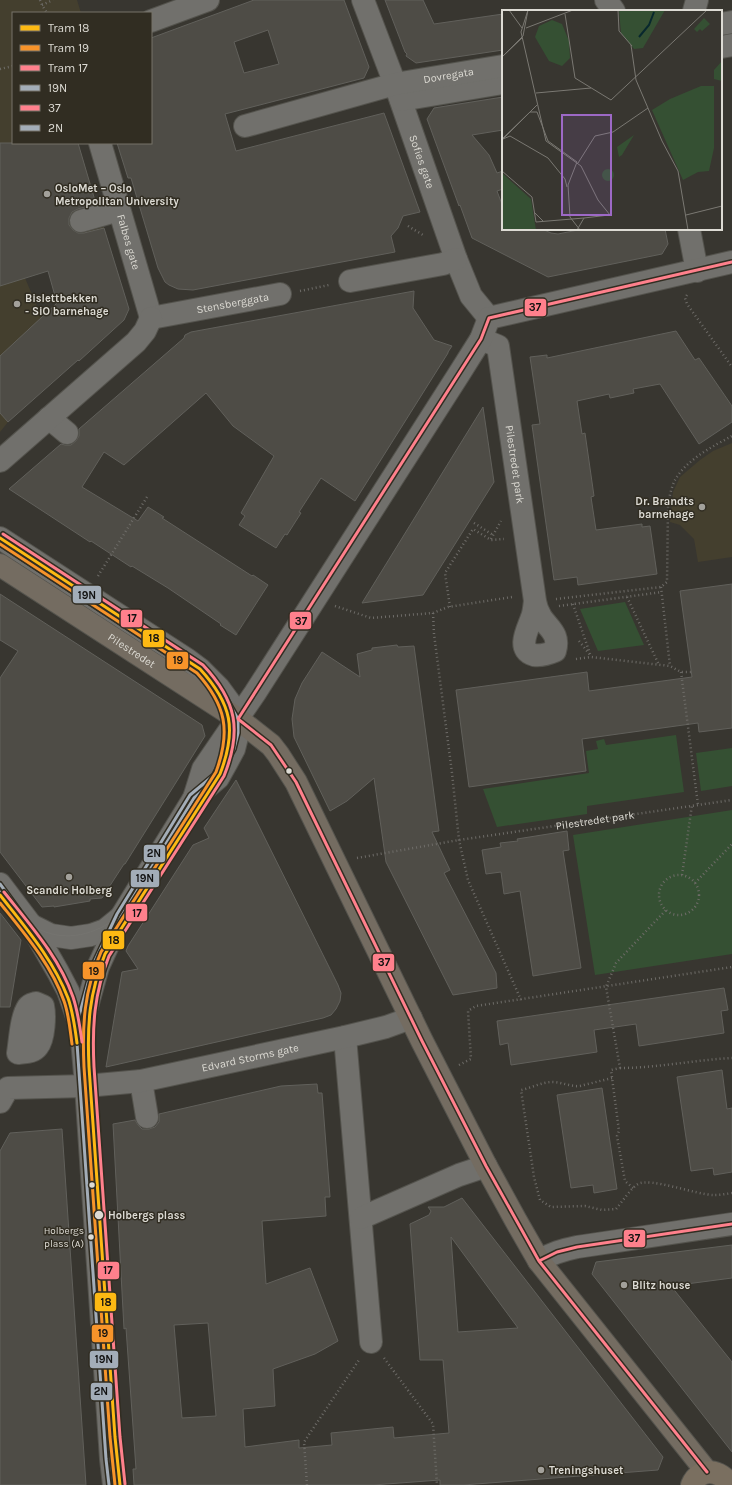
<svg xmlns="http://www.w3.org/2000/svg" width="732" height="1485" font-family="Karla,sans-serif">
	<rect width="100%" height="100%" fill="#383630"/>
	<path fill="#443f2e" d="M0 0H77L81 13H13V143H78L109 244 25 278 42 318 8 422 0 432Z
		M732 443V557L698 562 694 539 680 525 670 522 673 492 680 477 700 460 713 451Z"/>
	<path fill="#355033" d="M625 602 644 645 598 651 580 609Z
		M676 735 684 792 587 806V814L497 827 483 789 589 773 586 751 598 749 596 741 604 739 606 745Z
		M732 748V786L701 791 696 753Z
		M732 810V954L595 975 573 835Z"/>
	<path fill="#4e4c46" stroke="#61605b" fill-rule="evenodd" d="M254 0H344L369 67 364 78 225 114 236 151 384 113 420 212 403 216 398 228 391 236 395 252 193 290 178 289 169 285 165 282 158 268 131 178H128L117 143H151V38ZM268 30 279 64 244 73 234 42Z
		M385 0H423L434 24 503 14V50L416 63 406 56 407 54 405 52Z
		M503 97V130L472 135 489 155 497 173 503 171V189L497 191 503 207V229H542L551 233 558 234 583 229H665L668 244 662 254 548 277 472 238 460 205 459 206 427 119 434 108Z
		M0 143H78L96 204 78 209 72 212 69 218V225L73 230 78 233H84L104 228 129 309 124 320 79 361 78 360 8 422 0 413V356L57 303 48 271 0 286Z
		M414 291 413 308 434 340 452 346 448 352V353L355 501 321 478 299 512 301 513 287 535 285 534 276 548 239 525 245 516 241 513 274 456 233 426 206 393 124 465 104 452 82 487 138 521 148 507 164 517 162 518 252 576 253 575 268 585 236 635 220 625 221 624 168 588 132 566 131 567 91 541 90 542 9 489 61 444 65 445H71L76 441 79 436V429L184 338 185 335 191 332Z
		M676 331 695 360 699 358 732 406V422L699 444 660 384 633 389 634 393 610 398 609 394 577 401 582 434 585 433 594 496 591 497 596 530 642 524V527L650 526 657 574 578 585 577 577 554 580 532 425 540 424 530 357 547 355V358Z
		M483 407 494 482 423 595 362 603Z
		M732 584V728L699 732 698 723 582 739 586 771 469 787 456 690 587 672 589 691 692 677 680 591Z
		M0 594 202 725 205 736 125 864H124L102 898 90 899V901L54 907V906L42 907 0 852V678L18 651 0 640Z
		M397 645 398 647 414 646 439 831 432 832 450 870 444 873 496 973 497 988 453 995 386 862 374 778 347 801 330 811 294 737 292 719 295 699 302 683 322 652 360 677 357 654 372 650V648Z
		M236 780 338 985 341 993 340 1001 336 1009 331 1015 323 1018 106 1067 122 972 138 969 126 951 128 946 193 845 209 838 204 828Z
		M567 831 569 850 563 851 581 968 533 976 520 891 504 894 501 872 486 874 482 850 501 847 500 843 518 841 517 839Z
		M0 913 21 940 10 1007H0Z
		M724 988 728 1010 721 1011 724 1033 639 1046 636 1024 594 1030 597 1052 511 1065 508 1043 500 1045 497 1021Z
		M722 1070 727 1109 732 1108V1172L714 1175 713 1168 691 1171 677 1077Z
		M317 1084 318 1093H322L330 1197H325L326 1216 262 1221 266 1284 310 1268 338 1341 315 1354 273 1369 275 1406 243 1409 245 1447 299 1440V1448L332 1445 331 1433 393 1427 394 1438 449 1433 443 1360H420L410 1224 429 1215 431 1211 428 1207H444L462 1198 663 1457 658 1470 463 1485H440V1480L373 1485H134L133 1469H136L126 1328 124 1329 113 1124 135 1120 138 1125 142 1129H149L155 1127 159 1122V1114L281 1086ZM451 1237 518 1328 458 1332ZM208 1323 216 1416 182 1418 174 1325Z
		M602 1088 617 1189 594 1193 593 1185 571 1188 557 1095Z
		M62 1129 86 1485H0V1151L10 1133Z
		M732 1245V1278L671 1286 732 1362V1452L592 1274 596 1262Z"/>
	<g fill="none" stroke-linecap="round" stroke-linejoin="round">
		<g stroke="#54534d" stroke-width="24">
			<g id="minor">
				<path id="s2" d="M363 0 395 84 456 259 471 296 489 318"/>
				<path d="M606 0 614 11"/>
				<path d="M694 11 697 0"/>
				<path d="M151 21 208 0"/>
				<path d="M721 24 732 22"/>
				<path d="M721 47 732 45"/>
				<path d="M401 100 503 83"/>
				<path id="s3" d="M245 126 395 84 503 66"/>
				<path id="s4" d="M100 143 151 318"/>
				<path d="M81 221 119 210"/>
				<path d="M689 229 697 271"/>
				<path d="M350 281 443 264 456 259"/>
				<path id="s5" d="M151 318 280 294"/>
				<path d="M489 318 732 262"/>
				<path id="s6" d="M481 339 498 346 535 601C536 607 538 612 541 617 549 629 560 634 555 651 548 654 541 656 534 655 515 650 529 627 532 617 534 612 534 607 535 601"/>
				<path d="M49 418 67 433"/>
				<path d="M0 461 136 342 145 331 151 318"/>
				<path d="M0 538 188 660 200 669 219 688 230 703 238 719V733L234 749 227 762 218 778 194 798"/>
				<path d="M0 884 31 925 58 972 68 991 81 1028 86 1086 111 1459 114 1485"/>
				<path d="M31 925 51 935 71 938 91 935 105 930 121 917"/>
				<path d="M36 1003 43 1006C45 1015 44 1039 38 1046 33 1053 25 1052 18 1053 20 1041 21 1017 28 1007 30 1004 33 1004 36 1003Z"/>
				<path d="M81 1028 98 967 121 917 194 798 203 769 255 693 459 374 481 339 489 318"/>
				<path d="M345 1037 371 1342"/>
				<path d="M141 1081 147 1117"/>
				<path id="s7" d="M0 1102 8 1088 86 1086 141 1081 345 1037 386 1027 411 1018"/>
				<path d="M361 1218 459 1175 486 1166"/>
				<path d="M539 1261C551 1253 563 1250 577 1247L732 1224"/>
			</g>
		</g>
		<g stroke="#54534d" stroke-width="24">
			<g id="major">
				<path id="s8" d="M0 565 238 719 271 745 278 754 296 782 422 1041 486 1166 515 1219 539 1261 707 1472"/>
			</g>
		</g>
		<g stroke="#54534d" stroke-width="24">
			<path id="highway" d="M692 1485C700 1466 721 1470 730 1485"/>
		</g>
		<g stroke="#6e6c68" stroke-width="2.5" stroke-dasharray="1 3" stroke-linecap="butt">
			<path d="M40 0 42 5 47 13"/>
			<path d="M42 5 53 0"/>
			<path d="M0 69 13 66"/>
			<path d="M408 226 423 235"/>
			<path d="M300 291 329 285"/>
			<path d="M687 295 685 298 687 304 732 367"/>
			<path d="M474 523 493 535"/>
			<path d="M491 539 501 521"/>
			<path d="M98 576 147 497"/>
			<path d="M661 587 670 666"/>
			<path d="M627 597 659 665"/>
			<path d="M556 599 661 587 667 582 668 507C669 498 671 488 675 480 686 460 713 446 732 436"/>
			<path d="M573 604 590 654"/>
			<path d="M335 606 371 618 433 613 448 607 512 597"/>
			<path d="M559 606 662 592"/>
			<path d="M450 607 445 573 473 529 491 540 504 539"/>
			<path d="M433 613 434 634 452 773 459 840 468 880 521 1000"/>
			<path d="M579 641 591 656"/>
			<path d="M576 659 591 657 670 666 681 672H691"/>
			<path d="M681 672 698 805"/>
			<path id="s1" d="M357 858 459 840 732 800"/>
			<circle cx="679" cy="895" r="20"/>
			<path d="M682 875 692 805"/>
			<path d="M695 883 732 844"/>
			<path d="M459 1065 471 1059 468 1011 476 1006 732 967"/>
			<path d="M620 1068C657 1068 694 1060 732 1058"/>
			<path d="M612 1078 580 1086C571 1087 562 1082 552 1082 542 1082 531 1088 521 1090L534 1177 540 1200 551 1207 585 1206 602 1210 616 1209C623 1201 630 1189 638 1184 650 1177 697 1195 714 1195 720 1195 726 1194 732 1193"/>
			<path d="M633 1188 625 1181 617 1136 619 1131 611 1070 620 1068 606 987 616 963 666 910"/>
			<path d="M384 1358 433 1424 437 1485"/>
			<path d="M307 1485 304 1442 359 1360"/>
		</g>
		<use href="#minor" stroke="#71706c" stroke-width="22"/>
		<use href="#major" stroke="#746c61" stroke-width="22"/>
		<use href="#highway" stroke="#7a6f60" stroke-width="22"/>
		<path stroke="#757470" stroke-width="1" d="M3 899C51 961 113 938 151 881"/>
		<g stroke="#312d22" stroke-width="6">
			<path id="bus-1" d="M0 538 200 669 223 693 238 719V733L234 749 218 778 194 798 121 917 98 967 81 1028
				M0 884C25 918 50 952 68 990 73 1002 77 1016 81 1028L111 1459 114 1485"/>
		</g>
		<g stroke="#312d22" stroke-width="6">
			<path id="bus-2" d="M539 1261 557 1252 577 1247 732 1224
				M707 1472 539 1261 486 1166 422 1041 296 782 271 745 238 719 481 339 489 318 732 262"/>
		</g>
		<g stroke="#312d22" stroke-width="6">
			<path id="bus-3" d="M0 544 197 673 219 696 233 720V732L229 747 214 775 190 795 117 914 93 965 76 1027
				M0 892 27 928 54 974 63 993 76 1029 106 1459 109 1485"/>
		</g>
		<use href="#bus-1" stroke="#a3adb8" stroke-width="3"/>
		<use href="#bus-2" stroke="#ff808c" stroke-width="3"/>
		<use href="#bus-3" stroke="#a3adb8" stroke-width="3"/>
		<g stroke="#312d22" stroke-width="6">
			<path id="tram-1" d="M0 538 200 669C232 704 237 730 220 774L105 954C89 994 87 1025 89 1067L115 1437 120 1485
				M0 895C25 927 53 959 68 998 73 1012 75 1028 77 1043"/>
		</g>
		<g stroke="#312d22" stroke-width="6">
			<path id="tram-2" d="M0 544 197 673C226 705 231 731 216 772L101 952C84 991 82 1025 84 1067L110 1437 115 1485
				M0 903C24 933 51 964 64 1001 69 1015 70 1029 72 1044"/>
		</g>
		<g stroke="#312d22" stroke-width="6">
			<path id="tram-3" d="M3 534 203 665C237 701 242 731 224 776L109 956C94 994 92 1026 94 1067L120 1437 125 1484
				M4 892C30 925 59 957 73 997 78 1012 80 1027 82 1042"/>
		</g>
		<use href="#tram-1" stroke="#fdb913" stroke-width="3"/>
		<use href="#tram-2" stroke="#f7942a" stroke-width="3"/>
		<use href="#tram-3" stroke="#ff808c" stroke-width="3"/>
	</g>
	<g fill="#a3a19b" stroke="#312d22" stroke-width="1.5">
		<circle cx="47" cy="194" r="4"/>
		<circle cx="17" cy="304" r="4"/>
		<circle cx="702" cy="507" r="4"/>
		<circle cx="69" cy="877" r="4"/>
		<circle cx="624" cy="1285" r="4"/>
		<circle cx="541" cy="1470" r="4"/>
	</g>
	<g fill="#dddbd4" stroke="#312d22" stroke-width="1.5">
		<circle cx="289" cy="771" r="3.5"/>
		<circle cx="92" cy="1185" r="3.5"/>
		<circle cx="99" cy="1215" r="5"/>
		<circle cx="91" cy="1237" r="3.5"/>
	</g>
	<g text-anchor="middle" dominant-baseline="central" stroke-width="3" stroke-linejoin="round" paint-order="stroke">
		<g font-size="10" fill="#dddbd4" stroke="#312d22" text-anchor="end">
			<text x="84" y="1231">Holbergs<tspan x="84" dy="13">plass (A)</tspan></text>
		</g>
		<g font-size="11" fill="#dddbd4" stroke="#312d22">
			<text stroke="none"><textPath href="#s3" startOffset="210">Dovregata</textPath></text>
			<text stroke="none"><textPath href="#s2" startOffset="172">Sofies gate</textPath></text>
			<text stroke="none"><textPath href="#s4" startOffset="103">Falbes gate</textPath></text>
			<text stroke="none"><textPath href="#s5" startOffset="83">Stensberggata</textPath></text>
			<text stroke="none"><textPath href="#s6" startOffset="138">Pilestredet park</textPath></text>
			<text stroke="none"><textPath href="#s8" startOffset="157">Pilestredet</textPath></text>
			<text stroke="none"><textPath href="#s1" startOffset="241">Pilestredet park</textPath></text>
			<text stroke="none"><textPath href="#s7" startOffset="261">Edvard Storms gate</textPath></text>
		</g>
		<g font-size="11" font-weight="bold" fill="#dddbd4" stroke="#312d22" text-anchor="start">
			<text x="55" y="188">OsloMet – Oslo<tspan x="55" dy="13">Metropolitan University</tspan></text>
			<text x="25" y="298">Bislettbekken<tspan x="25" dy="13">- SiO barnehage</tspan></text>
			<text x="694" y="501" text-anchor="end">Dr. Brandts<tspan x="694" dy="13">barnehage</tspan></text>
			<text x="69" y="890" text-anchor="middle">Scandic Holberg</text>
			<text x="632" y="1285">Blitz house</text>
			<text x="549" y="1470">Treningshuset</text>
		</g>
		<g font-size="11" font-weight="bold" fill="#dddbd4" stroke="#312d22" text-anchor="start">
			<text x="108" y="1215">Holbergs plass</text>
		</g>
	</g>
	<g transform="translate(502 10)">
		<rect width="220" height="220" fill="#383630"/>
		<path d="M117 0H163L141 38 132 39 119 23ZM202 8 208 14 200 21 198 19 195 22 192 19ZM50 10 60 14 67 31 68 48 60 56 47 51 33 27 37 16ZM220 51V71L212 69V60ZM199 76H212V138L207 161 196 162 181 170 150 100 168 89ZM132 125 120 145 117 147 115 137ZM100 165a6 6 0 1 1 12 0a6 6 0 1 1-12 0ZM0 163 29 189 34 220H0Z" fill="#355033"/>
		<path fill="none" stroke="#08282e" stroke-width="2" d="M137 27 147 15 152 2"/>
		<path fill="none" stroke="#7a7872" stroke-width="1" d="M7 0 20 18M26 0 19 22 44 131 79 156 96 190 108 205M116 0 117 21 130 36M63 4 73 68 109 90 205 0M24 18 71 0M129 35 134 70 160 131 176 161 186 220M0 47 20 28M0 47 21 26 26 0M34 83 89 78M0 129 28 102H35L46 131 75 152 66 175 68 207 78 220M1 129 8 126 46 148 63 169 65 177M0 130 35 95M76 153 93 126 111 122 146 98M0 161 30 187 34 212 82 208M32 202 41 211M184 205 220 196M75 220 82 208 107 205"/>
		<path fill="#9d69c6" fill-opacity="0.15" stroke="#9d69c6" stroke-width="2" d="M60 105H109V205H60Z"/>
		<rect width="220" height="220" fill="none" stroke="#dddbd4" stroke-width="2"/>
	</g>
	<g stroke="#312d22" stroke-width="1.5">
		<rect x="524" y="298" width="23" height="19" rx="4" fill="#ff808c"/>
		<rect x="72" y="585" width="30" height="19" rx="4" fill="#a3adb8"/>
		<rect x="120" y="609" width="23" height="19" rx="4" fill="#ff808c"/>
		<rect x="289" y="611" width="23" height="19" rx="4" fill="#ff808c"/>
		<rect x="142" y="629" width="23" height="19" rx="4" fill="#fdb913"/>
		<rect x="166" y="651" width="23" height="19" rx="4" fill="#f7942a"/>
		<rect x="143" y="844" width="23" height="19" rx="4" fill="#a3adb8"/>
		<rect x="130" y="869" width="30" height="19" rx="4" fill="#a3adb8"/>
		<rect x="125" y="903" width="23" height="19" rx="4" fill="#ff808c"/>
		<rect x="102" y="930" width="23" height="20" rx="4" fill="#fdb913"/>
		<rect x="372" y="953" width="23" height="19" rx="4" fill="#ff808c"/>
		<rect x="82" y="961" width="23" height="19" rx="4" fill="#f7942a"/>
		<rect x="623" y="1229" width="23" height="19" rx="4" fill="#ff808c"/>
		<rect x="97" y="1261" width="23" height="19" rx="4" fill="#ff808c"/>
		<rect x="94" y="1292" width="23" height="20" rx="4" fill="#fdb913"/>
		<rect x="91" y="1324" width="23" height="19" rx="4" fill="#f7942a"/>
		<rect x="89" y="1350" width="30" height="19" rx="4" fill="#a3adb8"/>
		<rect x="90" y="1382" width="23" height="19" rx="4" fill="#a3adb8"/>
	</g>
	<g font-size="11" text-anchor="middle" font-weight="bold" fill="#111">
		<text x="535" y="311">37</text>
		<text x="87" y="599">19N</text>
		<text x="132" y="622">17</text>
		<text x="301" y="625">37</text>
		<text x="154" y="642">18</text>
		<text x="178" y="664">19</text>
		<text x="154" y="857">2N</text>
		<text x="145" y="882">19N</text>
		<text x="137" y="917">17</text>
		<text x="114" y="944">18</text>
		<text x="384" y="966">37</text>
		<text x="94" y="975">19</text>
		<text x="634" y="1242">37</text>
		<text x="108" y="1274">17</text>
		<text x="106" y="1306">18</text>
		<text x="103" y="1337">19</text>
		<text x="104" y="1363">19N</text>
		<text x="101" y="1395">2N</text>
	</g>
	<rect x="12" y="12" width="140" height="132" fill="#312d22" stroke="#767369"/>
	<rect x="20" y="25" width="20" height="6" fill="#fdb913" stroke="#767369"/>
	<text x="48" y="32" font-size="12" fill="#dddbd4">Tram 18</text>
	<rect x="20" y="45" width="20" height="6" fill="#f7942a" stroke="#767369"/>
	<text x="48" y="52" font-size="12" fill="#dddbd4">Tram 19</text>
	<rect x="20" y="65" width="20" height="6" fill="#ff808c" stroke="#767369"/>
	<text x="48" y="72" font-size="12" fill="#dddbd4">Tram 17</text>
	<rect x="20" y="85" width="20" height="6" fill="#a3adb8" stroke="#767369"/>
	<text x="48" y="92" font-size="12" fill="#dddbd4">19N</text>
	<rect x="20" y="105" width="20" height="6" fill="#ff808c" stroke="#767369"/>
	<text x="48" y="112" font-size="12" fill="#dddbd4">37</text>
	<rect x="20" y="125" width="20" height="6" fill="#a3adb8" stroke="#767369"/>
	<text x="48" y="132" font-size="12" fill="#dddbd4">2N</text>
</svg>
